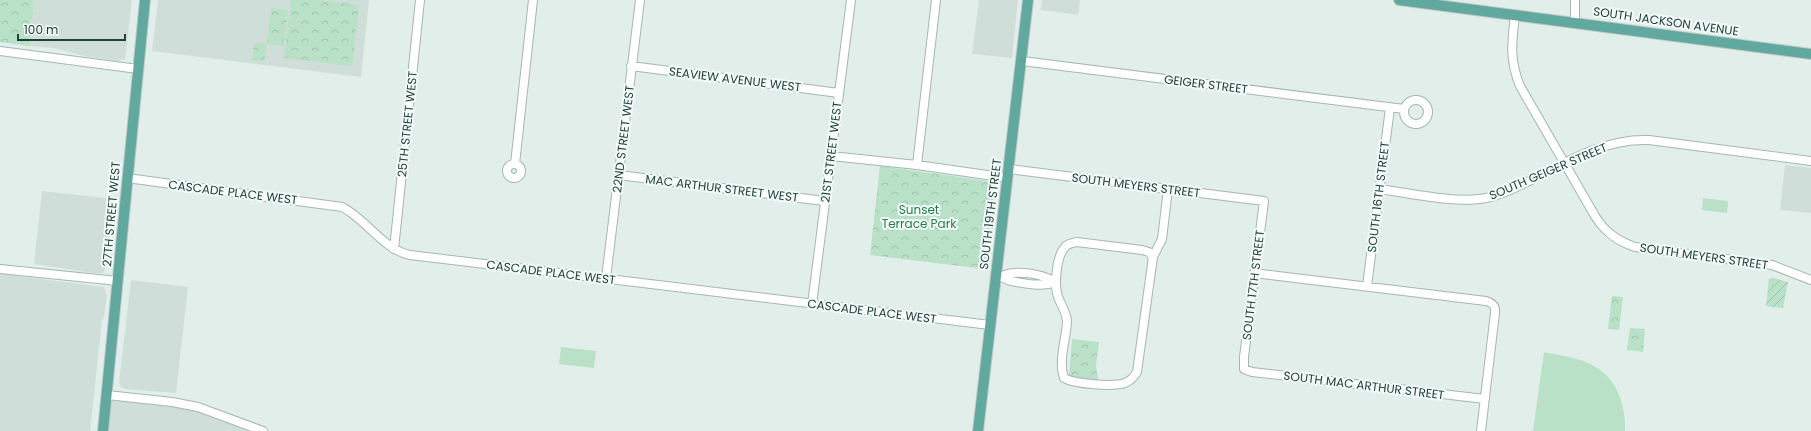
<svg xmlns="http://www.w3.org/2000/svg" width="1811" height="431" font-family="Poppins,sans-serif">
	<defs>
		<pattern id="forest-crowns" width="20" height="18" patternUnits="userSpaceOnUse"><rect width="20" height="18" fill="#b8e1c8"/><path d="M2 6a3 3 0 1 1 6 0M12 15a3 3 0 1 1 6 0" fill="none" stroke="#9ec2ad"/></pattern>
		<pattern id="garden-furrows" width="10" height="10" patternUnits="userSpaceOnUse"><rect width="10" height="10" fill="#b8e1c8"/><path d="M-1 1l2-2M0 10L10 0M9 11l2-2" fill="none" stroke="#9ec2ad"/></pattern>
	</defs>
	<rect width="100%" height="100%" fill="#e2eeea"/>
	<path fill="#d0ded9" d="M34 0H132L125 59 116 61 84 56 54 48 29 46Z
		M158 0H369L361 77 152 51Z
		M979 0H1018L1012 58 972 54Z
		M1042 0H1080L1078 15 1041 10Z
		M1785 165 1811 168V213L1780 210Z
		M42 191 113 199 107 266 103 273H93L34 264Z
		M0 264 11 265 10 275 104 287 107 296 104 316 102 320 90 431H0Z
		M131 280 188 287 176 393 124 389 121 387 119 383Z
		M107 395 172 402 263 431H103Z"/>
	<path fill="#b8e1c8" d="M1703 198 1728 201 1727 213 1702 210Z
		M561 347 596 351 594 368 559 364Z
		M1544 352C1562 356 1585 358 1600 370 1619 384 1626 409 1625 431H1533Z"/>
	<path fill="url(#forest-crowns)" d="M0 0H34L29 46 0 42Z
		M291 0H319L359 5 352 66 284 58Z
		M271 8 288 10 284 46 267 44 264 62 252 60 254 43 267 44Z
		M880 166 995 182 996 188 985 269 870 255Z
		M1612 296 1623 297 1619 330 1608 329Z
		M1630 328 1645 329 1643 352 1627 350Z
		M1072 339 1099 342 1096 366 1098 380 1077 379 1069 375Z"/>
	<path fill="url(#garden-furrows)" d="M1774 278 1788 282 1783 308 1766 306 1769 279Z"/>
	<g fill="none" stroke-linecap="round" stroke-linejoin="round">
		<g stroke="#a4b7b2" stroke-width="10">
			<path id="minor" d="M1575 0V22
				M1515 15C1512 42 1509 59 1520 86L1595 216C1605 232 1617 241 1635 247L1772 265 1811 280
				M0 51 138 69
				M1022 61 1404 109
				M631 66 839 93
				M1404 112a12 12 0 1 1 24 0a12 12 0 1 1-24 0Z
				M831 156 917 165 1008 178
				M515 164 533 0
				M507 171a7 7 0 1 1 14 0a7 7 0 1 1-14 0Z
				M917 165 936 0
				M1009 169 1264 201 1244 357V369L1252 372 1485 399
				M619 175 824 201
				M127 178 342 207C366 219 384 250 410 255L990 325
				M1379 189C1410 193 1456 204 1486 198 1501 195 1515 188 1529 181 1567 162 1605 138 1649 140L1811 161
				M394 249 420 0
				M1153 257 1149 252 1142 250 1077 242C1073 243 1069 243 1066 246 1056 255 1054 285 1058 297 1061 305 1067 313 1067 322 1066 340 1058 361 1064 378 1075 384 1113 387 1125 383 1130 381 1134 377 1137 372L1153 257 1162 239 1168 189
				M0 269 118 281
				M1254 273 1486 301C1493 303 1496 306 1495 313L1481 431
				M996 275C1002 276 1005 280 1011 281 1025 284 1042 287 1056 282
				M1002 276C1017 269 1042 274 1056 282
				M606 278 640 0
				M1367 286 1390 108
				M812 304 851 0
				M107 395 172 402 198 407 263 431"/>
		</g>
		<g stroke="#c1cac8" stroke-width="12">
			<path id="major" d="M1399 0 1811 54
				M103 431 145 0
				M978 431 1028 0"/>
		</g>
		<use href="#minor" stroke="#fff" stroke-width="8"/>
		<use href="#major" stroke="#61a89f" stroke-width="10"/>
	</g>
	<g text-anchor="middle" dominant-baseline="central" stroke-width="4" stroke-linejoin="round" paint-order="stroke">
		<g font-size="12" fill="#20413c" stroke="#f3faf7">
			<text transform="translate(1666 21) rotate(8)">SOUTH JACKSON AVENUE</text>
			<text transform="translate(735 79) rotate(7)">SEAVIEW AVENUE WEST</text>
			<text transform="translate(1206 84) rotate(7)">GEIGER STREET</text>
			<text transform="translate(407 124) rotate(-84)">25TH STREET WEST</text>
			<text transform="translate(623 139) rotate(-83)">22ND STREET WEST</text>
			<text transform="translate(831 152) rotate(-83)">21ST STREET WEST</text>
			<text transform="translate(1548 171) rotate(-23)">SOUTH GEIGER STREET</text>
			<text transform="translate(1136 185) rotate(7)">SOUTH MEYERS STREET</text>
			<text transform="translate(722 188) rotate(7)">MAC ARTHUR STREET WEST</text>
			<text transform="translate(233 192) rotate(7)">CASCADE PLACE WEST</text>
			<text transform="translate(1378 197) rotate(-83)">SOUTH 16TH STREET</text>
			<text transform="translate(111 214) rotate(-85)">27TH STREET WEST</text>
			<text transform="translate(990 214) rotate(-83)">SOUTH 19TH STREET</text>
			<text transform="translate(1704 256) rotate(8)">SOUTH MEYERS STREET</text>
			<text transform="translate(551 272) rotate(7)">CASCADE PLACE WEST</text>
			<text transform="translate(1253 285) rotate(-83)">SOUTH 17TH STREET</text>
			<text transform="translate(872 311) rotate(7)">CASCADE PLACE WEST</text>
			<text transform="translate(1364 385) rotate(7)">SOUTH MAC ARTHUR STREET</text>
		</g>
		<g font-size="12" fill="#257d51" stroke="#f3faf7">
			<text x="919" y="209">Sunset<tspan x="919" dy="14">Terrace Park</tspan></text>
		</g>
	</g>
	<path d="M18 34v6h107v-6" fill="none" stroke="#20413c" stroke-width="2"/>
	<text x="24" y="34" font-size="12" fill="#20413c" stroke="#f3faf7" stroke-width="3" paint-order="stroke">100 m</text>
</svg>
